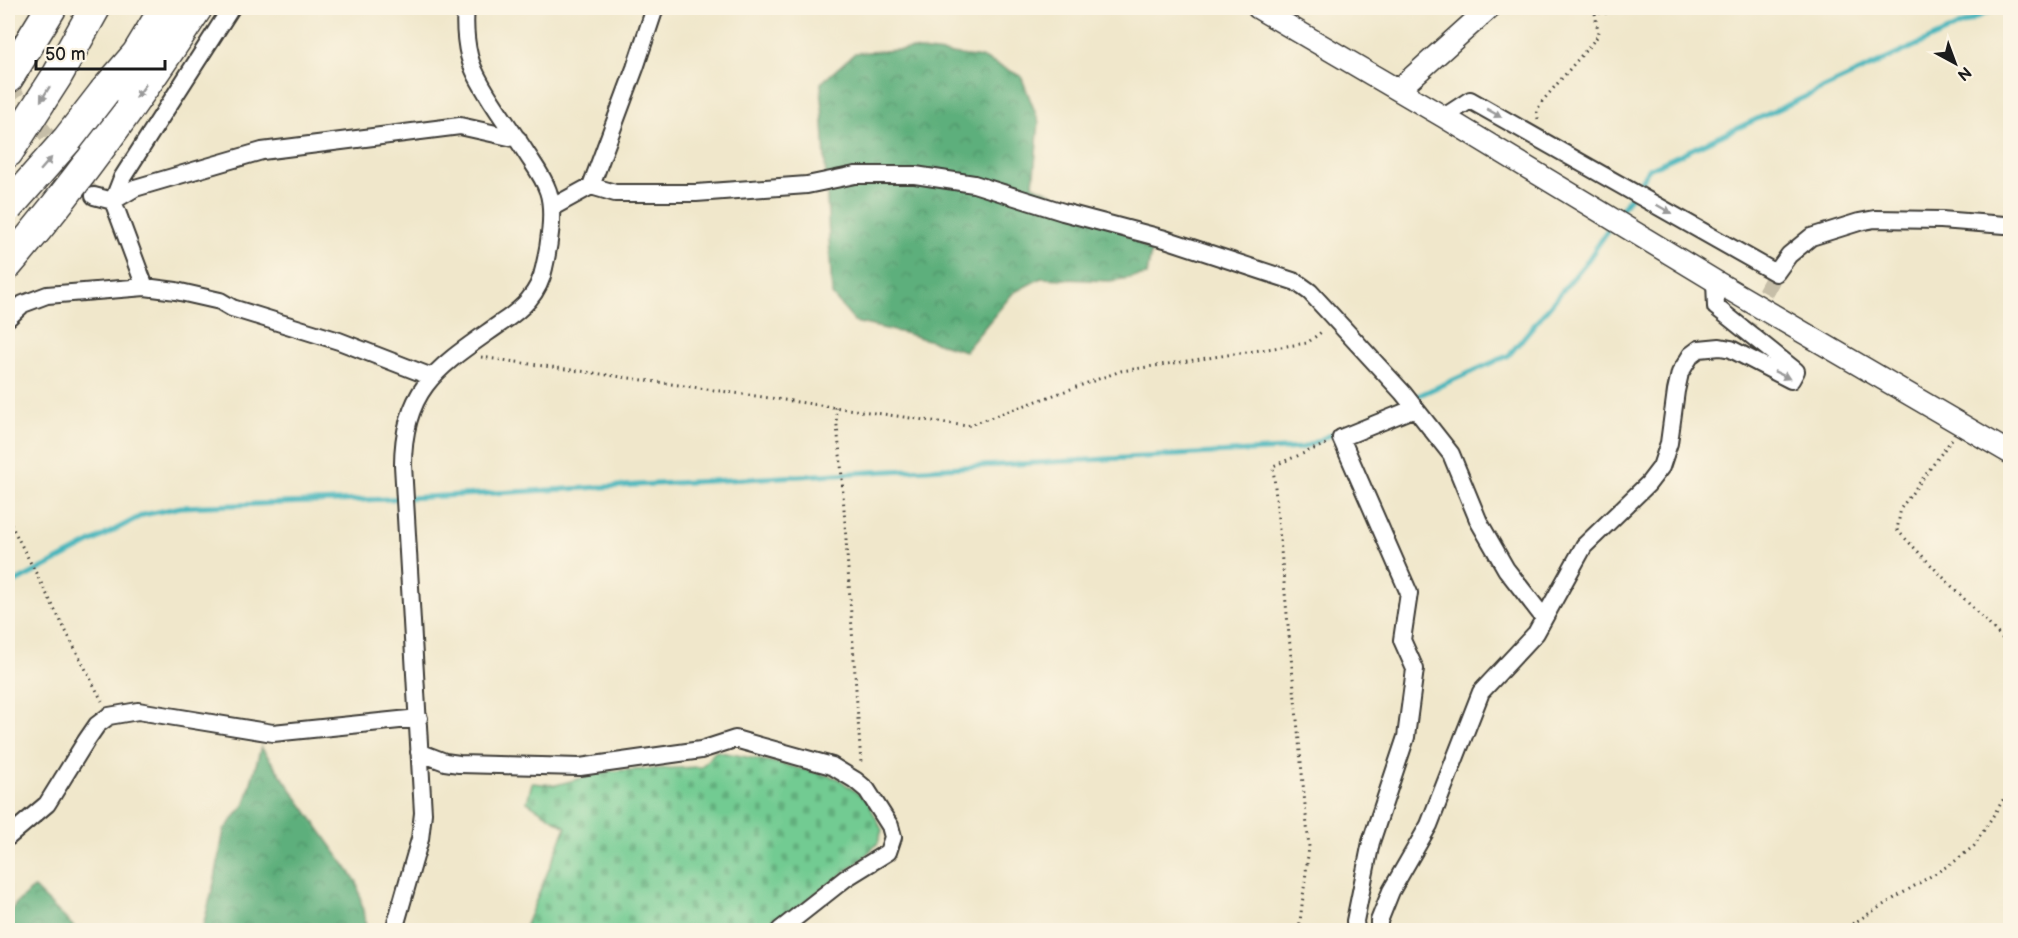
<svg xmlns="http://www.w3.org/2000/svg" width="2018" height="938" font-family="'Balsamiq Sans',sans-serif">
	<defs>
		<pattern id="forest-crowns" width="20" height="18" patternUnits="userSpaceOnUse" patternTransform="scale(1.5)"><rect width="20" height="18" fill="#5daf7c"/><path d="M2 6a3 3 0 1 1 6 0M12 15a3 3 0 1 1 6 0" fill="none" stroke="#4c8e65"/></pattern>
		<pattern id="cemetery-stones" width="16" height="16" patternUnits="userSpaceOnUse" patternTransform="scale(1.5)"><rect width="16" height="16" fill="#72cb92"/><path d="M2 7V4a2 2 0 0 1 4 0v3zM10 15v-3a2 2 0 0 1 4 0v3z" fill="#62ae7d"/></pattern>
	</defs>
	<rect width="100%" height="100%" fill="#fcf5e5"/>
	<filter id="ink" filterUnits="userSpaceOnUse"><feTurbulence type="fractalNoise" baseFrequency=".0167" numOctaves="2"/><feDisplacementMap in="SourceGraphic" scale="12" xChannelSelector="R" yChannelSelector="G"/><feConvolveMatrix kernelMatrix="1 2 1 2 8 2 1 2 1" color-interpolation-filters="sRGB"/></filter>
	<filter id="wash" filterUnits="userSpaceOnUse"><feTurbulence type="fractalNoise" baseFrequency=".008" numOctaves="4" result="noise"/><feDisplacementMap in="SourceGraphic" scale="24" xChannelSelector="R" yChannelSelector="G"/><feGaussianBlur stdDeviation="1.35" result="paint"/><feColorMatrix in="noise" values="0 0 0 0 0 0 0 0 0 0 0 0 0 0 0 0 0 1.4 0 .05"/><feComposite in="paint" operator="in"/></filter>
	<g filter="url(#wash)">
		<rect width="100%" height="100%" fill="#f0e7cb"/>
		<path fill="url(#forest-crowns)" stroke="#3c664c" stroke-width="1.5" d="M912 49 983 58 1021 76 1039 122 1033 185 1106 218 1151 252 1147 275 1110 281 1041 278 1013 293 965 351 904 333 855 322 832 295 821 83 855 53Z
			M261 747 357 882 367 930H202L215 879 224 830 245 804Z
			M34 888 77 930H8C7 908 17 902 34 888Z"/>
		<path fill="url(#cemetery-stones)" stroke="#477457" stroke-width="1.5" d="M716 751 777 763 837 778 867 800 882 830 878 843 860 861 778 921 770 930H524L566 827 527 802 532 783 556 785 608 771 701 767Z"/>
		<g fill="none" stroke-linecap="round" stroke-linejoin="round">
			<path stroke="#45b5bc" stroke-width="5" d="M1617 216 1649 169 1997 8
				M1364 420 1509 355 1588 260 1612 224
				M8 586 143 515 181 507 389 499 1302 448 1339 431"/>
		</g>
	</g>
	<g filter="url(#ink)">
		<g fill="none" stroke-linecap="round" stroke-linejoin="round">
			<path stroke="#c6bea8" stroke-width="16" stroke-dasharray="16 8" stroke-linecap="butt" d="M8 85 94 196
				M1742 335 1776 273"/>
			<g stroke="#3c3a36" stroke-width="20">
				<path id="minor" d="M1444 117 1470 100 1776 273 1789 255 1811 237 1859 222 1875 219 1941 220 2005 225 2010 224
					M591 186 615 193H696L807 185 855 175H915L974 184 1063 212 1165 239 1296 282 1310 292 1403 393 1451 454 1479 522 1506 569 1544 618
					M94 196 113 201 135 188 262 151 460 126 518 139
					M551 208 591 186 635 68 655 8
					M145 287 113 201 122 178 231 8
					M8 318 23 304 47 295 145 287 176 291 220 301 232 308 339 341 432 377
					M419 752 445 762 459 764 580 767 701 750 735 739 832 766 855 780 867 790 890 826 893 837 888 852 846 878 780 930
					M8 837 47 804 86 741 97 725 109 716 138 711 273 733 419 718
					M394 930 420 839 423 813 403 465C403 385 442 365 501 323 522 309 539 294 544 268 549 247 555 211 548 191 543 176 533 164 525 151 509 126 486 97 474 70 466 53 464 26 466 8
					M1356 930 1355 921 1371 842 1406 737 1415 669 1402 640 1409 593 1341 438 1415 408
					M1379 930V921L1391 891 1429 825 1481 692 1536 633 1584 546 1648 484 1661 467 1669 443 1676 391 1680 373 1691 355 1699 349 1720 347 1731 349 1791 380 1796 371 1716 307 1715 281"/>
			</g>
			<g stroke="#3c3a36" stroke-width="24">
				<path id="tertiary" d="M1258 8 1444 117 1715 281 2010 453
					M1398 90 1489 8"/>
			</g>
			<g stroke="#3c3a36" stroke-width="33">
				<path id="motorway" d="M8 78 51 8
					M105 91 137 54 165 8
					M8 152 57 76 95 8
					M8 264C77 183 139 97 197 8"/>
			</g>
			<path stroke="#3c3a36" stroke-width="3" stroke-dasharray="1.5 4.5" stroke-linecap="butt" d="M1538 119 1537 112 1540 104 1597 37 1598 31 1595 13H1607L1619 8
				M481 357 967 426 1121 371 1307 343 1324 330
				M835 407 841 464 861 764
				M1952 439 1901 508 1897 530 2010 646
				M8 519 102 701
				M1299 930 1309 847 1273 466 1326 444
				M1842 930 1954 862 1974 846 2010 789"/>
			<use href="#minor" stroke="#fff" stroke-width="16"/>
			<use href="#tertiary" stroke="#fff" stroke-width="21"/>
			<use href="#motorway" stroke="#fff" stroke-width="30"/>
			<g stroke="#3c3a36" stroke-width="33" stroke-linecap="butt">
				<path id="motorway-bridge" d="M8 207 67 140 105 91"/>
			</g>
			<use href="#motorway-bridge" stroke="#fff" stroke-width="30"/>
		</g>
		<defs><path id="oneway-solid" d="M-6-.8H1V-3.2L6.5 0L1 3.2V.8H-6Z" transform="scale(1.5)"/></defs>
		<g fill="#999">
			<use href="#oneway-solid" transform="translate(141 91) rotate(126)"/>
			<use href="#oneway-solid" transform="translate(45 94) rotate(122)"/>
			<use href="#oneway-solid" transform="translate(1494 113) rotate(29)"/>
			<use href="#oneway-solid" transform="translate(46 164) rotate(-49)"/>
			<use href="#oneway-solid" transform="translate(1664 209) rotate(30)"/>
			<use href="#oneway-solid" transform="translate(1782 375) rotate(26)"/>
		</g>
	</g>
	<rect width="2018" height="938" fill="none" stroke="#fcf5e5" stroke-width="30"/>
	<g transform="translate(1955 63) rotate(139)" stroke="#fcf5e5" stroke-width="4.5" paint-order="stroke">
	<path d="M0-4.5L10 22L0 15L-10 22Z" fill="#1c1c1c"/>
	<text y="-9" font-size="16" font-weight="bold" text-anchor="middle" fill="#1c1c1c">N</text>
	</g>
	<path d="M36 60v9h129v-9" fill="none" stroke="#1c1c1c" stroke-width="3"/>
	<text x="45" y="60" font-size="18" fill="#1c1c1c" stroke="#fcf5e5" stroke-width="4.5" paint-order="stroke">50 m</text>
</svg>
